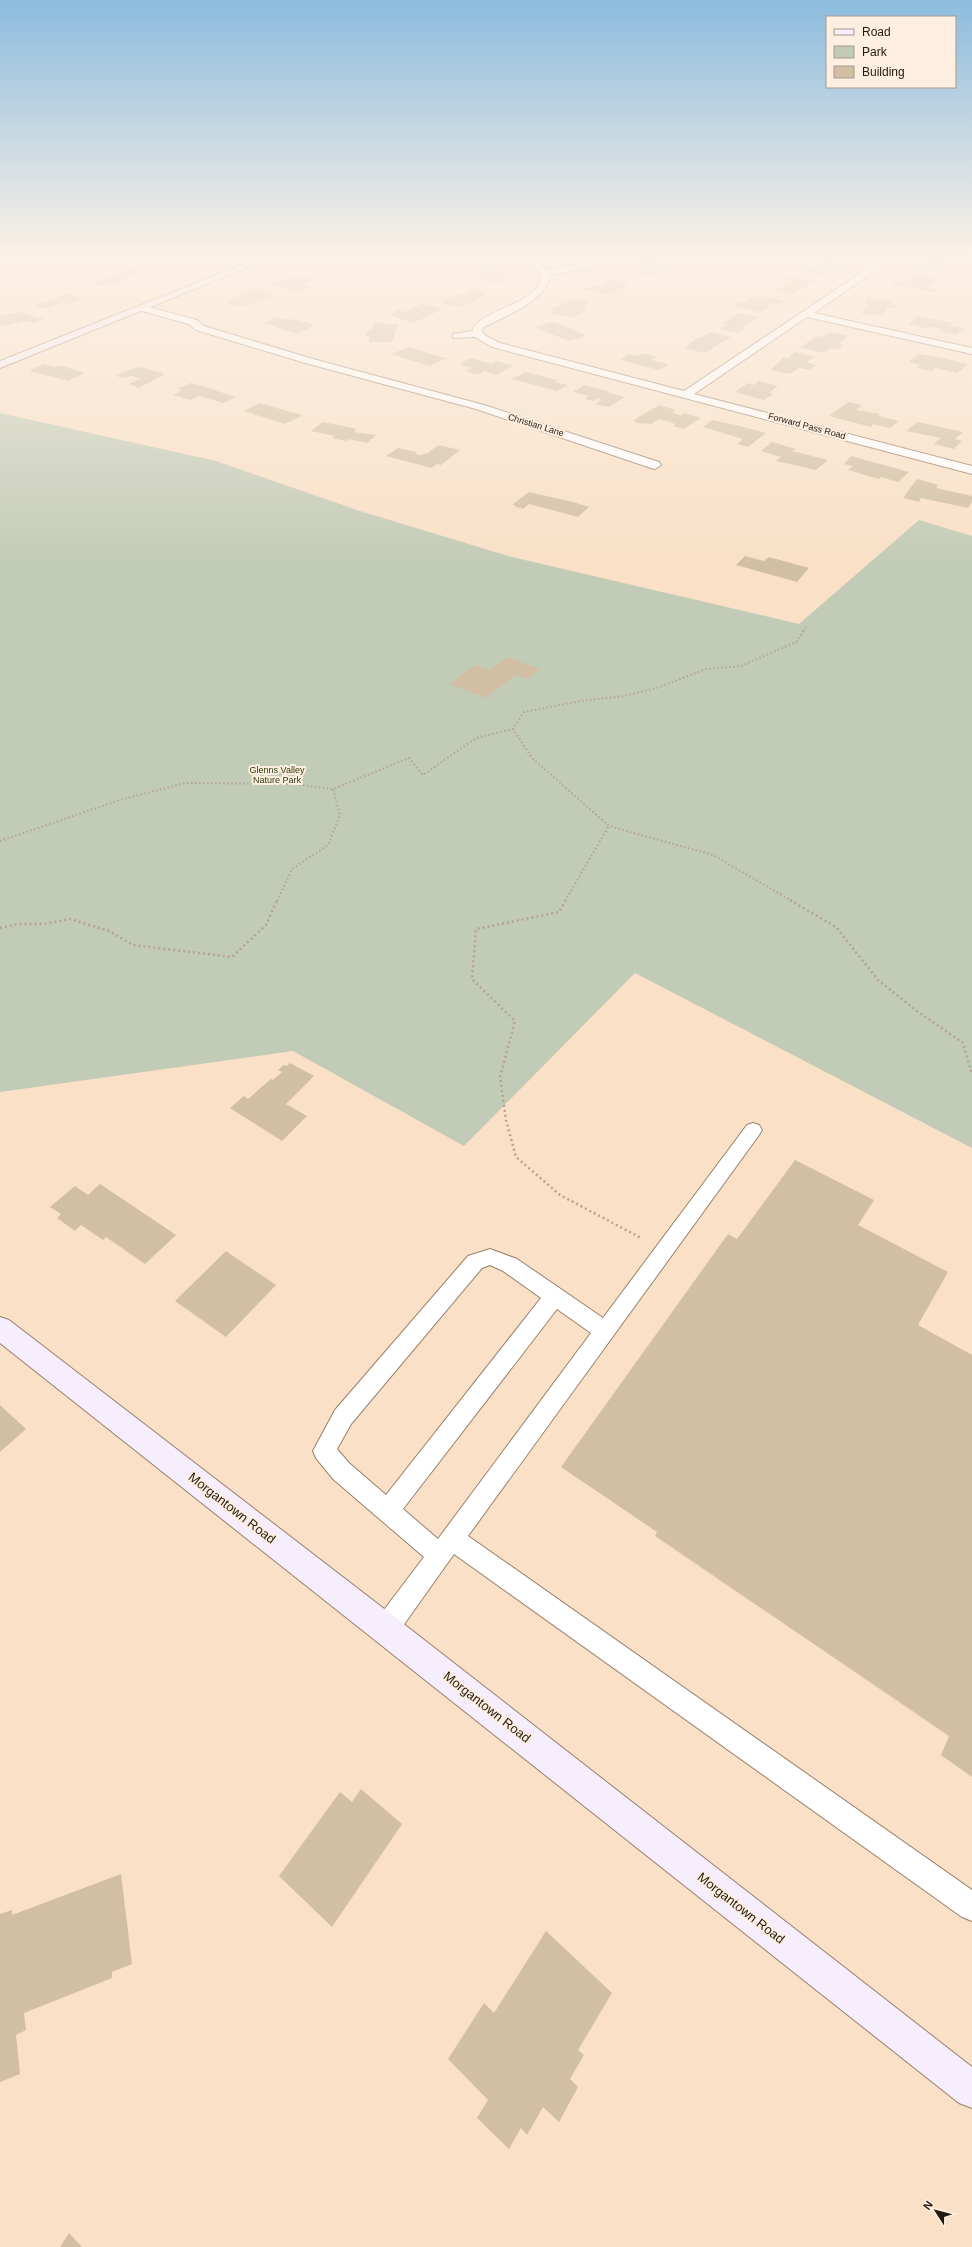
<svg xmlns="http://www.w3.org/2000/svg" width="972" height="2247" font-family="Helvetica,sans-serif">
	<rect width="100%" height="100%" fill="#f9e0c7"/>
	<path fill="#c2cbb6" d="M0 413 216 461 360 511 512 557 799 624 919 520 972 536V1148L635 973 464 1146 293 1051 0 1092Z"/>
	<path fill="#d2bfa3" d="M121 252H159L155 256 118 254Z
		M176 252H207L183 259 169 254Z
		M412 252H436L460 256 449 261Z
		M660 252H687L670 260 652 256Z
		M837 252H863L848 260 833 257 840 253Z
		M933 252H971L961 260 930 254Z
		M929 258 948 261 939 271 931 269 927 273 909 269 914 265 919 266Z
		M643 260 668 264 664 267 670 268 652 277 635 273 650 267 635 264Z
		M823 260 844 264 823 277 803 273Z
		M480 264H499L507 281 487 283 485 278H476L474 273H478L476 269 482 268Z
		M129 269 143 272 105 287 90 283Z
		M918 275 939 279 927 288 936 290 933 292 890 284 895 280 907 282Z
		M301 276 314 280 302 284 310 286 297 292 270 284Z
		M788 276 809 280H815L793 294 774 290 792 281 783 279Z
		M611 279 630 284 609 295 584 289 592 285 602 287 607 285 603 283Z
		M254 289 276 295 240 307 225 303Z
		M473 290 487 294 461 307 441 303 453 295H464Z
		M67 293 84 298 70 304 64 302 45 309 33 306Z
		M753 296 761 298 765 296 786 301 778 305 771 304 767 307 770 308 760 312 733 306 739 302 744 303Z
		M868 298 892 301 890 304 896 305 895 308 888 307 882 316 860 313 870 304H865Z
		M574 299 590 302 582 307 587 308 583 310H587L577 316 571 317 551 313 555 311 550 310Z
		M422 304 443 309 413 323 389 315 398 310 406 312Z
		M20 312 44 319 33 323 25 321 5 326 0 325V316Z
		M739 313 759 317 742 327 746 328 738 333 721 329 727 325 722 324Z
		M918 316 953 323 950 326 964 328 956 335 939 331 942 329 933 327 925 328 908 324Z
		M277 317 290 320 294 319 315 325 297 334 263 323Z
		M552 322 563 325 587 336 569 341 534 327Z
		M374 323 398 324 392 342H369L370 336H366L369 329H373Z
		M710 332 731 337 705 353 684 348 699 337H702Z
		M830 332 848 336 838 344 844 345 838 350 831 348 825 353 800 348 816 336 823 337Z
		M409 347 438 356 447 358 430 366 391 354Z
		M795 352 815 357 807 362 816 365 809 370 799 368 790 374 770 370 784 357 788 358Z
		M643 353 657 357 652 360 669 364 659 370 620 360 629 354 637 356Z
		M919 354 948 359 968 364 957 373 935 368 931 371 916 368 921 365 908 362Z
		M471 358 492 364 496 361 513 366 497 375 484 371 478 375 465 371 472 368 459 364Z
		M44 364 54 367 59 365 85 373 68 381 29 371Z
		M136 367 145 368 165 374 139 388 128 384 141 379 131 376 124 378 116 376Z
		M525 372 558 380 555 382 568 385 557 391 512 379Z
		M759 381 778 386 769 393 773 394 764 400 735 392 748 383 754 385Z
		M191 383 219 391H217L236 397 223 403 200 396 190 400 173 395 183 390 177 389Z
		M584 385 611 392 609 393 625 397 608 407 595 404 602 400 597 398 594 401 585 399 588 396 573 392Z
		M848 402 862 405 856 410 880 414 878 416 899 421 890 428 873 424 871 427 829 416Z
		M260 403 287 411 303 415 285 424 244 411Z
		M659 405 676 410 672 413 681 415 684 413 701 418 684 429 673 426 676 424 659 419 651 424 636 423 634 420Z
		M712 420 736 425 766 433 748 447 737 444 743 439 703 427Z
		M323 422 357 429 354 432 376 435 367 443 348 439 346 441 332 438 335 436 311 431Z
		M918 422 963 432 955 439 962 441 954 449 934 444 941 438 906 431Z
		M772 442 796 449 792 451 828 460 816 470 776 461 781 457 761 451Z
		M438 445 460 450 441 465 437 464 432 468 386 456 398 448 417 452 415 454 419 455 428 453Z
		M851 456 909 472 898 482 881 477 879 479 848 470 853 466 844 464Z
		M917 479 938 485 936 488 972 496V502L968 508 921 498 919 502 903 498Z
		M529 492 573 502 589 507 578 517 529 504 523 509 514 506 515 505H512Z
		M745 556 764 561 769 557 809 568 797 582 736 565Z
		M508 657 540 669 527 679 516 675 486 698 450 684 475 665 490 670Z
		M290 1063 314 1076 286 1104 307 1116 282 1141 230 1108 244 1096 248 1099 271 1079 273 1080 282 1072 278 1070 284 1065 287 1066Z
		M795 1160 874 1200 858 1225 948 1272 918 1325 972 1355V1777L941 1755 949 1736 655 1536 657 1532 561 1467 728 1234 737 1239Z
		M100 1184 176 1235 145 1264 106 1237 103 1240 81 1225 75 1231 57 1218 61 1214 50 1207 75 1186 88 1195Z
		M226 1251 276 1285 226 1337 175 1301Z
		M0 1405 26 1429 0 1452Z
		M361 1789 402 1824 332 1927 279 1876 340 1792 352 1802Z
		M121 1874 132 1964 112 1972V1978L24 2013 26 2030 16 2035 20 2074 0 2082V1914L12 1910V1915Z
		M546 1931 612 1993 578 2050 584 2055 570 2079 578 2087 559 2122 543 2107 527 2135 521 2128 509 2149 477 2118 488 2100 448 2059 484 2003 494 2013Z
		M69 2233 82 2247H60Z"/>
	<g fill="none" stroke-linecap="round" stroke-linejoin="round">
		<g stroke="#98816b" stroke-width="2">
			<path id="service" d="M753 1123 759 1125 762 1130 759 1135 468 1536 972 1890V1921L962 1917 454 1554 395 1637 386 1640 377 1637 374 1628 377 1619 424 1557 333 1479 316 1458 313 1451 335 1410 468 1256 490 1249 517 1259 603 1318 747 1125ZM490 1265 503 1271 541 1298 386 1495 349 1463 337 1449 351 1424 482 1268ZM557 1309 591 1333 438 1539 403 1509Z"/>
		</g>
		<g stroke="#98816b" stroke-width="2">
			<path id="minor" d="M508 252C524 252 536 258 548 270L581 264 615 252H627L588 268 549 275C550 299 502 318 484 327L482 330 484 335 500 343 684 391 892 252H902L814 313 972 348V354L807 317 694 394 972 466V474L492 347 475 337 453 338V334L473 331C474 313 532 305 540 282 541 280 540 275 540 273L531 264Z
				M141 305 197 320 204 326 313 359 484 405 659 462 661 465 655 469 651 468 476 409 305 363 196 330 189 324 138 310 136 308Z"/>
		</g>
		<g stroke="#98816b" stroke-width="2">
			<path id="secondary" d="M274 252H286L0 368V361Z
				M0 1317 9 1320 396 1618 972 2067V2108L959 2103 0 1343Z"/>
		</g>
		<path stroke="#b7a38f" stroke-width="1.5" stroke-dasharray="1 2" stroke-linecap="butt" d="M804 631 806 627"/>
		<path stroke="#b7a38f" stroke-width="2" stroke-dasharray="1.5 2.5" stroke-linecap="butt" d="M0 841 120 800 185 783 294 784 333 789 409 758 423 775 476 738 513 729
			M277 901 292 869 328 845 340 815 333 789
			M565 901 609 826
			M792 901 713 855 609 826 532 758 513 729 524 712 581 701 624 696 660 687 706 669 741 666 796 642 804 630"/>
		<path stroke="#b7a38f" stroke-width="2.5" stroke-dasharray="2 3" stroke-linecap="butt" d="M566 900 559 912 476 929 472 979 515 1021 500 1077 506 1120 516 1157 560 1195 641 1238
			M790 900 836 927 878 980 917 1011 963 1043 972 1075
			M0 928 18 924H44L70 919 109 931 133 945 232 957 266 925 277 900"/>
		<use href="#service" fill="#fff" fill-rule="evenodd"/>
		<use href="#minor" fill="#fff" fill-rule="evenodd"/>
		<use href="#secondary" fill="#f6eefd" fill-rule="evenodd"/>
	</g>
	<linearGradient id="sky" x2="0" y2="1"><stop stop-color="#8cbcde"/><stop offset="0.45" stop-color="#fcf1e6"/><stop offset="1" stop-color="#fcf1e6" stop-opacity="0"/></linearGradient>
	<rect width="972" height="566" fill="url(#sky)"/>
	<g text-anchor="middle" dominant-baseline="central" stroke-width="4" stroke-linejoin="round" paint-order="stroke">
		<g font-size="9" fill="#221911" stroke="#feefe0">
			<text transform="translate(536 425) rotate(17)">Christian Lane</text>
			<text transform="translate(807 426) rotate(15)">Forward Pass Road</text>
		</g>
		<g font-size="9" fill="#2d3c0e" stroke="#feefe0">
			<text x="277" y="770">Glenns Valley<tspan x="277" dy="10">Nature Park</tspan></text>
		</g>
		<g font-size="13" fill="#221911" stroke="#feefe0">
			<text transform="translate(232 1508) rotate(38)">Morgantown Road</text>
			<text transform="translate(487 1707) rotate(38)">Morgantown Road</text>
			<text transform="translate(741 1908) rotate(38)">Morgantown Road</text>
		</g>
	</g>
	<rect x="826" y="16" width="130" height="72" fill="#feefe0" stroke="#a6998d"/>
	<rect x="834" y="29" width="20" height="6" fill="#f6eefd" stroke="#a6998d"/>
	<text x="862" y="36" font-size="12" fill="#221911">Road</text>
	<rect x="834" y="46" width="20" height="12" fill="#c2cbb6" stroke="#a6998d"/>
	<text x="862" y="56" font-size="12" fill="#221911">Park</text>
	<rect x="834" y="66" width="20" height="12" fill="#d2bfa3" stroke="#a6998d"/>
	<text x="862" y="76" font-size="12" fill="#221911">Building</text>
	<g transform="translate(936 2211) rotate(306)" stroke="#feefe0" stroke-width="3" paint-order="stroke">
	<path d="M0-3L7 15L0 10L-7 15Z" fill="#221911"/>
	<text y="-6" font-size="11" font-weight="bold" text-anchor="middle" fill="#221911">N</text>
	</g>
</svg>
